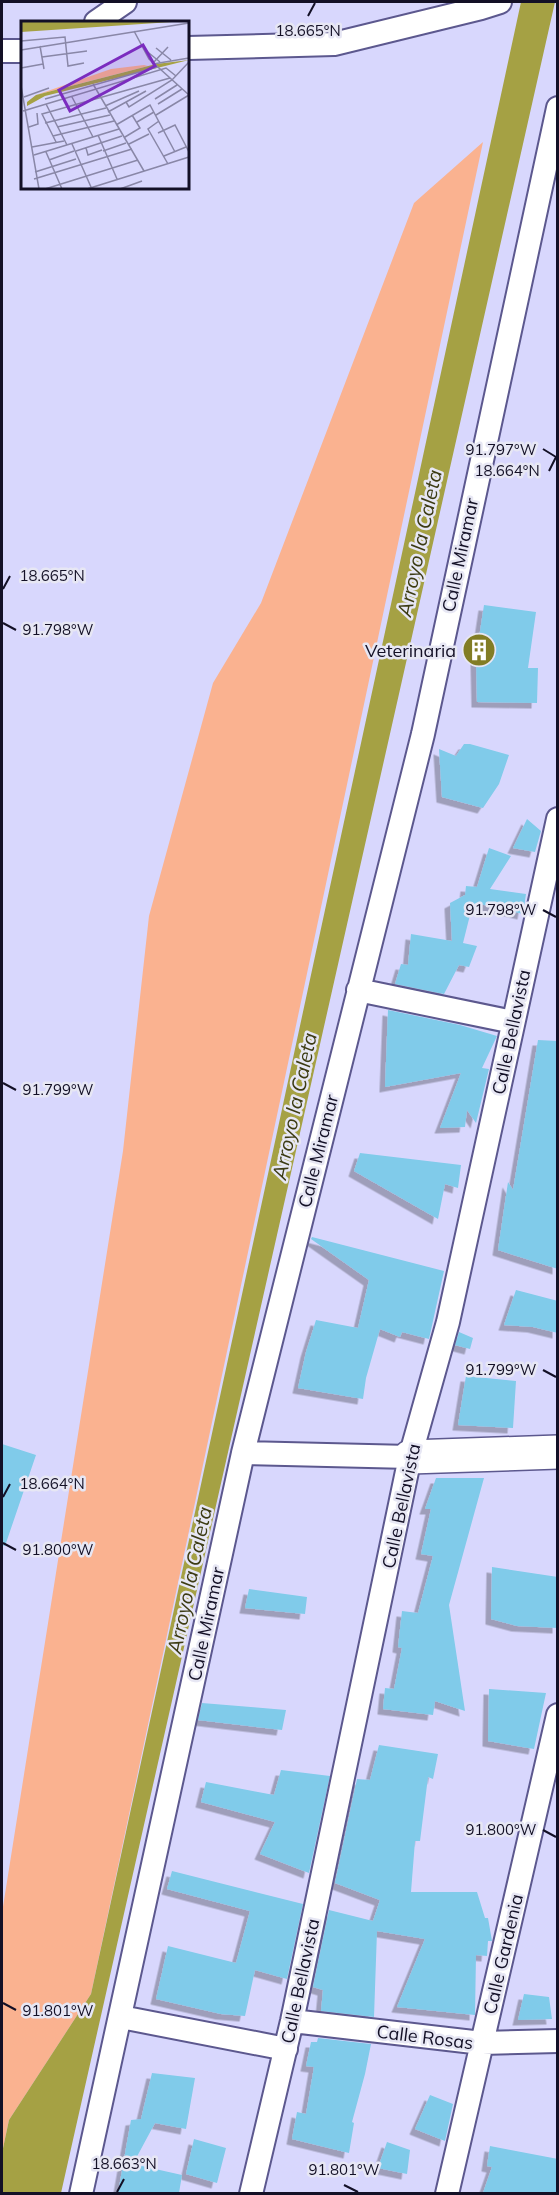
<svg xmlns="http://www.w3.org/2000/svg" width="559" height="2195" font-family="Mulish,sans-serif">
	<defs>
		<filter id="shadow"><feDropShadow dx="-5.5" dy="5.5" stdDeviation="0" flood-color="#0004"/></filter>
	</defs>
	<rect width="100%" height="100%" fill="#d8d7fd"/>
	<path fill="#fab290" d="M483 142 91 1994 9 2120 2 2153V1913L123 1151 149 916 213 683 261 603 414 203Z"/>
	<path fill="#a5a144" d="M521 2H555L61 2193H2V2153L9 2120 91 1994Z"/>
	<path fill="#80cbea" filter="url(#shadow)" d="M484 605 536 612 528 668H538L537 703 477 702 476 658Z
		M464 744H470L509 755 499 784 483 808 442 797 439 749 456 756Z
		M527 819 541 831 535 852 513 848Z
		M489 848 511 856 490 889 526 894 523 914 480 904 477 909 472 907 463 943 477 946 469 967 459 965 444 994 395 984 401 964 408 965 411 934 452 941 450 903 465 895 466 886 477 887Z
		M388 1010 460 1025 497 1036 482 1068 489 1069 476 1123 467 1110 465 1127 440 1128 461 1073 385 1087Z
		M538 1040 558 1041V1269L498 1250 508 1182 513 1190Z
		M360 1153 461 1165 458 1188 445 1184 438 1219 354 1171Z
		M312 1237 444 1271 429 1339 402 1332 400 1337 380 1329 366 1378 363 1399 298 1388 306 1352 316 1320 358 1328 369 1280 311 1239Z
		M516 1290 558 1301V1333L533 1327 504 1325Z
		M459 1332 473 1338 470 1349 455 1345Z
		M466 1376 516 1381 513 1428 458 1425Z
		M2 1444 36 1455 5 1546 2 1545Z
		M436 1478H484L449 1605 465 1711 435 1701 433 1715 383 1709 385 1688 394 1689 402 1648 398 1647 402 1611 418 1613 433 1556 421 1554 431 1509H425Z
		M492 1567 558 1577V1628L517 1626 491 1619Z
		M249 1589 307 1597 305 1614 245 1608Z
		M489 1689 546 1693 534 1749 488 1741Z
		M202 1703 286 1710 282 1730 198 1720Z
		M379 1745 438 1754 433 1779 428 1777 420 1841H415L411 1892H477L485 1918H488L492 1941H488L487 1956 476 1955 475 2015 397 2007 425 1939 377 1931 374 2017 321 2011 323 1990 313 1987 329 1910 373 1921 380 1900 335 1883 357 1779 370 1780Z
		M281 1770 330 1776 309 1873 260 1854 275 1822 201 1802 206 1782 274 1795Z
		M172 1871 303 1904 287 1979 255 1970 245 2016 221 2014 156 1999 168 1946 236 1963 250 1911 167 1889Z
		M524 1994 549 1997 552 2019 518 2020Z
		M318 2038 371 2044 365 2074 352 2122 354 2123 349 2153 292 2139 297 2112 306 2114 314 2067 306 2066 311 2042H317Z
		M152 2073 195 2078 186 2129 155 2123 133 2164 182 2175 179 2193H118L131 2120 141 2119Z
		M430 2095 453 2104 445 2141 415 2129Z
		M194 2139 226 2148 217 2183 186 2174Z
		M387 2142 410 2150 407 2174 378 2168Z
		M490 2146 558 2159V2193H483L492 2167 487 2166Z"/>
	<g fill="none" stroke-linecap="round" stroke-linejoin="round">
		<g stroke="#5c588e" stroke-width="26">
			<path id="street" d="M96 22 125 2
				M188 48 334 44 481 8 500 2
				M2 51H22
				M358 990 513 1022
				M243 1453 410 1457
				M121 2017 286 2049
				M292 2021 482 2043 558 2041
				M81 2194 243 1453 423 734 558 108
				M251 2194 292 2021 410 1457 448 1322 558 819
				M447 2194 558 1715"/>
		</g>
		<g stroke="#5c588e" stroke-width="36">
			<path id="secondary" d="M410 1457 558 1452"/>
		</g>
		<use href="#street" stroke="#fff" stroke-width="22"/>
		<use href="#secondary" stroke="#fff" stroke-width="33"/>
	</g>
	<path fill="none" stroke="#131026" stroke-width="2" d="M308 16 315 3M543 449 556 457M549 471 556 457M3 589 10 576M3 623 16 630M543 910 556 917M3 1083 16 1090M543 1370 556 1377M3 1497 10 1484M3 1543 16 1550M543 1830 556 1837M3 2003 16 2010M344 2185 358 2192M117 2192 124 2179"/>
	<defs>
		<g id="building-disc" transform="scale(1.725)"><circle r="9.5" fill="#827d25" stroke="#e7e7f4"/><path d="M-4-6H4V6H1V3H-1V6H-4ZM-2.5-4.3h1.7v1.8h-1.7ZM.8-4.3h1.7v1.8H.8ZM-2.5-1h1.7V.8h-1.7ZM.8-1h1.7V.8H.8Z" fill="#fff"/></g>
	</defs>
	<g fill-rule="evenodd">
		<use href="#building-disc" x="479" y="650"/>
	</g>
	<g text-anchor="middle" dominant-baseline="central" stroke-width="5" stroke-linejoin="round" paint-order="stroke">
		<g font-size="18" fill="#131026" stroke="#e7e7f4">
			<text transform="translate(460 555) rotate(-78)">Calle Miramar</text>
			<text transform="translate(511 1032) rotate(-78)">Calle Bellavista</text>
			<text transform="translate(318 1151) rotate(-76)">Calle Miramar</text>
			<text transform="translate(401 1506) rotate(-78)">Calle Bellavista</text>
			<text transform="translate(206 1624) rotate(-78)">Calle Miramar</text>
			<text transform="translate(503 1954) rotate(-77)">Calle Gardenia</text>
			<text transform="translate(300 1981) rotate(-78)">Calle Bellavista</text>
			<text transform="translate(425 2037) rotate(7)">Calle Rosas</text>
		</g>
		<g font-size="18" fill="#131026" stroke="#e7e7f4" text-anchor="end">
			<text x="456" y="650">Veterinaria</text>
		</g>
		<g font-size="20" font-style="italic" fill="#3c3b13" stroke="#e7e7f4">
			<text transform="translate(419 543) rotate(-78)">Arroyo la Caleta</text>
			<text transform="translate(294 1106) rotate(-78)">Arroyo la Caleta</text>
			<text transform="translate(189 1580) rotate(-78)">Arroyo la Caleta</text>
		</g>
	</g>
	<g transform="translate(21 21)">
		<rect width="168" height="168" fill="#d8d7fd"/>
		<path d="M123 44 127 45 15 74 90 48Z" fill="#fab290"/>
		<path d="M0 0H166L0 11ZM168 39 24 75 6 85V81L15 74 135 43Z" fill="#a5a144"/>
		<path fill="none" stroke="#8987a7" stroke-width="1.5" d="M113 10 128 38 168 74M0 20 44 16 47 45 63 42M19 25 23 48M135 27 150 39M123 28 139 41M0 29 168 2M21 36 66 30M132 42 147 26M132 43 168 37M0 47 22 43M72 63 123 150M0 65 18 168M3 76 28 67M51 76 72 116M24 78 136 46M134 78 156 64M105 81 108 86 151 59 168 41M25 83 46 124M137 83 161 68M84 85 118 70M2 90 145 47 155 55M87 91 125 70M135 94 168 74M138 100 127 108 147 143M116 101 133 91M24 102 85 87M95 104 129 84 154 131M8 106 17 103 16 92M36 106 89 94M137 112 154 104 168 131M77 114 96 158M32 115 93 100M104 116 119 107 111 94M35 121 21 93 149 57M51 123 70 166M108 123 128 113M11 126 43 120M65 127 67 134 81 129M55 130 101 115M82 130 105 122M25 131 41 168M13 134 98 108M143 135 165 126M28 139 53 130M14 151 55 138M13 158 111 128M24 168 117 139M66 168 168 136M99 168 121 160"/>
		<path fill="#7b2cbf" fill-opacity="0.15" stroke="#7b2cbf" stroke-width="3" d="M122 24 134 45 49 90 38 69Z"/>
		<rect width="168" height="168" fill="none" stroke="#131026" stroke-width="3"/>
	</g>
	<g font-size="15" text-anchor="middle" fill="#131026" stroke="#e7e7f4" stroke-width="5" stroke-linejoin="round" paint-order="stroke">
		<text x="308" y="36">18.665°N</text>
		<text x="501" y="455">91.797°W</text>
		<text x="507" y="476">18.664°N</text>
		<text x="52" y="581">18.665°N</text>
		<text x="58" y="635">91.798°W</text>
		<text x="501" y="915">91.798°W</text>
		<text x="58" y="1095">91.799°W</text>
		<text x="501" y="1375">91.799°W</text>
		<text x="52" y="1489">18.664°N</text>
		<text x="58" y="1555">91.800°W</text>
		<text x="501" y="1835">91.800°W</text>
		<text x="58" y="2016">91.801°W</text>
		<text x="124" y="2169">18.663°N</text>
		<text x="344" y="2175">91.801°W</text>
	</g>
	<rect width="559" height="2195" fill="none" stroke="#131026" stroke-width="6"/>
</svg>
